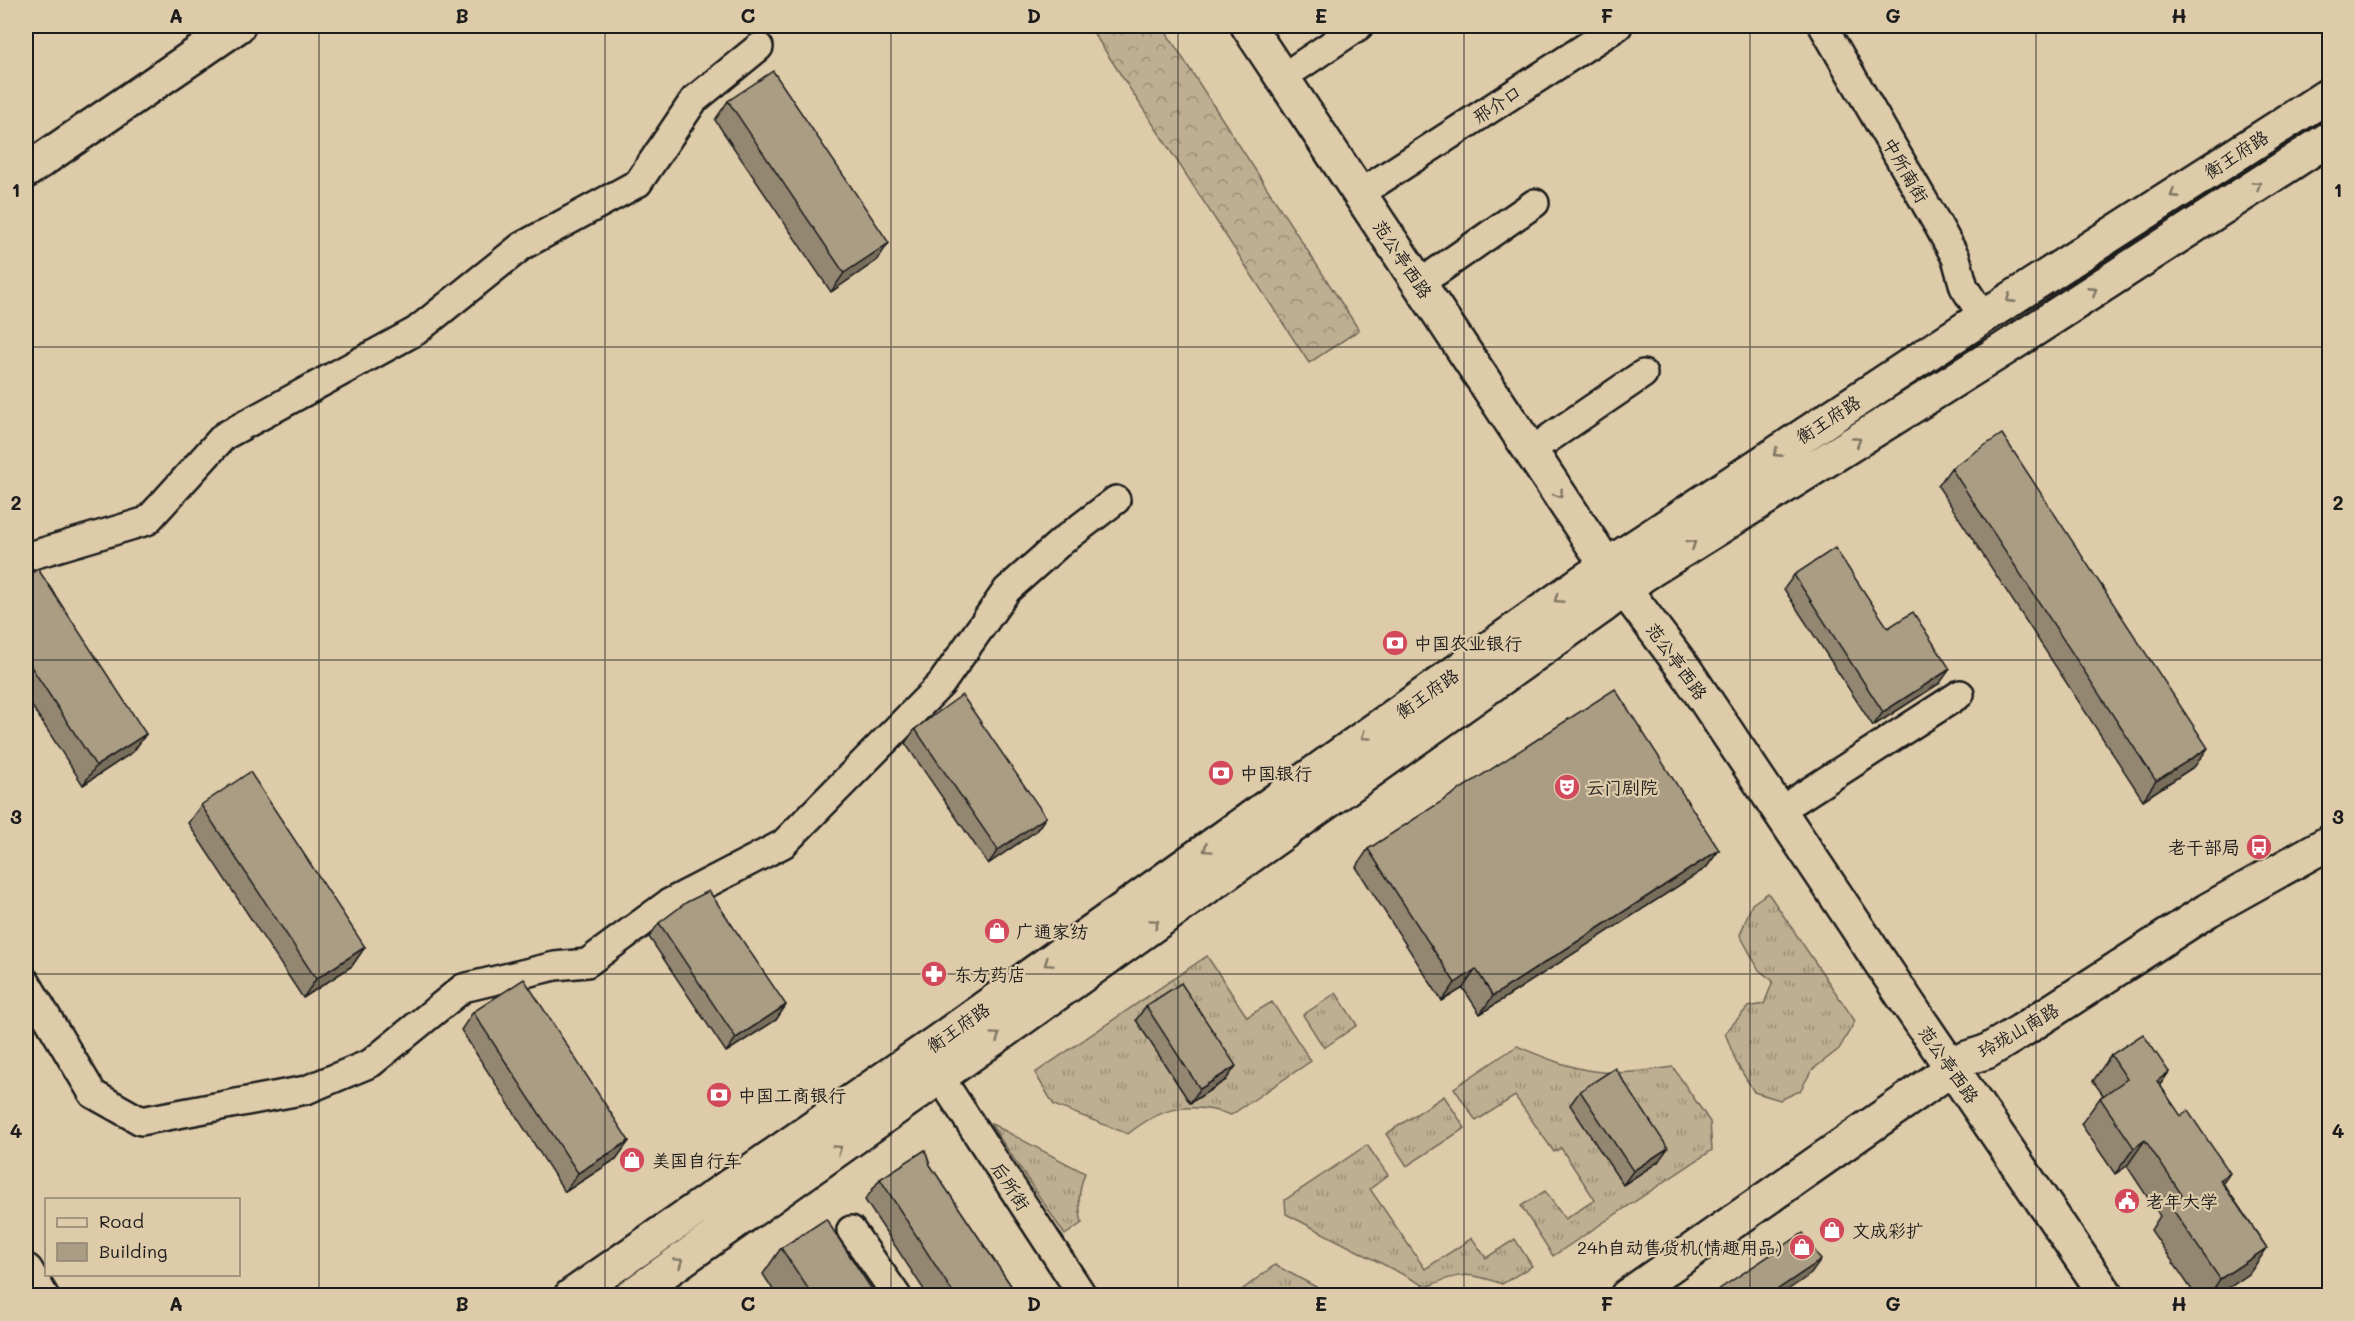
<svg xmlns="http://www.w3.org/2000/svg" width="2355" height="1321" font-family="Mali,'LXGW WenKai TC',sans-serif">
	<defs>
		<pattern id="grass-tufts" width="24" height="20" patternUnits="userSpaceOnUse" patternTransform="scale(1.5)"><rect width="24" height="20" fill="#bfaf92"/><path d="M3 7l-1-3M5 7V3M7 7l1-3M15 17l-1-3M17 17v-4M19 17l1-3" fill="none" stroke="#9a8e76"/></pattern>
		<pattern id="forest-crowns" width="20" height="18" patternUnits="userSpaceOnUse" patternTransform="scale(1.5)"><rect width="20" height="18" fill="#bfaf92"/><path d="M2 6a3 3 0 1 1 6 0M12 15a3 3 0 1 1 6 0" fill="none" stroke="#9a8e76"/></pattern>
	</defs>
	<rect width="100%" height="100%" fill="#decba9"/>
	<filter id="ink" filterUnits="userSpaceOnUse"><feTurbulence type="fractalNoise" baseFrequency=".0167" numOctaves="2"/><feDisplacementMap in="SourceGraphic" scale="12" xChannelSelector="R" yChannelSelector="G"/><feConvolveMatrix kernelMatrix="1 2 1 2 8 2 1 2 1" color-interpolation-filters="sRGB"/></filter>
	<g filter="url(#ink)">
		<path fill="url(#grass-tufts)" stroke="#6e6657" stroke-width="1.5" fill-rule="evenodd" d="M1768 893 1855 1021 1839 1049 1812 1070 1800 1091 1780 1100 1754 1092 1736 1062 1725 1033 1748 1007 1764 1004 1773 981 1759 970 1740 935 1752 904Z
			M1207 956 1247 1017 1272 1002 1311 1061 1231 1115C1190 1101 1161 1107 1128 1134L1054 1105 1035 1073ZM1136 1020 1226 1080 1190 1103Z
			M1336 993 1357 1025 1324 1048 1303 1015Z
			M1517 1046C1541 1056 1566 1067 1593 1071 1619 1075 1647 1071 1673 1067L1710 1122 1712 1150 1553 1256 1521 1206 1545 1191 1565 1219 1595 1200 1561 1148 1554 1152 1515 1096 1476 1121 1454 1088Z
			M1444 1096 1465 1128 1407 1166 1386 1134Z
			M990 1123 1085 1173C1078 1191 1078 1204 1082 1223L1065 1235Z
			M1367 1145 1388 1175 1370 1189 1425 1269 1472 1238 1486 1258 1515 1239 1532 1266 1502 1284C1470 1272 1458 1272 1427 1287L1286 1214 1285 1200Z
			M1275 1265 1331 1295H1208L1239 1292Z"/>
		<path fill="url(#forest-crowns)" stroke="#6e6657" stroke-width="1.5" d="M1089 26H1162L1359 330 1309 363Z"/>
		<g fill="none" stroke-linecap="round" stroke-linejoin="round">
			<g stroke="#1c1c1c" stroke-width="32">
				<path id="minor" d="M1823 26 1939 227 1956 258 1964 287 1983 317
					M1298 67 1359 26
					M1376 183 1618 26
					M1436 272 1535 203
					M1548 439 1643 374
					M26 557 147 521 224 436 416 331 522 246 638 183 694 100 759 47
					M1796 800 1960 694
					M26 982 93 1094 141 1121 306 1090 371 1063 463 988 555 966 587 963 669 903 783 844 941 684 1007 590 1061 542 1116 500
					M940 1077 1083 1296
					M851 1230 897 1296"/>
			</g>
			<g stroke="#1c1c1c" stroke-width="38">
				<path id="tertiary" d="M26 171 238 26
					M26 1271 41 1296
					M1627 1296 1967 1058 1986 1052 2021 1031 2208 910 2330 842"/>
			</g>
			<g stroke="#1c1c1c" stroke-width="38">
				<path id="secondary" d="M571 1296 937 1042 1585 580 1983 317 2330 94
					M631 1296 1604 605 1643 575 2004 349 2330 138"/>
			</g>
			<g stroke="#1c1c1c" stroke-width="38">
				<path id="primary" d="M1248 26 1607 566 1686 671 1911 1008 2107 1296"/>
			</g>
			<use href="#minor" stroke="#decba9" stroke-width="27"/>
			<use href="#tertiary" stroke="#decba9" stroke-width="33"/>
			<use href="#secondary" stroke="#decba9" stroke-width="33"/>
			<use href="#primary" stroke="#decba9" stroke-width="33"/>
		</g>
		<path fill="#938772" stroke="#1c1c1c" stroke-width="1.5" d="M728 101 876 261 831 292 715 120Z
			M1951 468 2195 766 2143 800 1938 486Z
			M1794 575 1888 628 1940 683 1873 726 1784 589Z
			M26 577 146 734 133 752 83 785 26 697Z
			M915 729 1046 817 1036 831 988 864 905 743Z
			M201 805 365 947 352 966 303 998 188 823Z
			M1368 849 1719 850 1706 868 1480 1014 1463 988 1442 1001 1356 867Z
			M659 923 786 1005 776 1020 726 1052 649 937Z
			M1146 1006 1226 1080 1190 1103 1136 1020Z
			M473 1012 629 1141 616 1159 565 1192 461 1030Z
			M2111 1055 2169 1072 2160 1085 2223 1183 2267 1248 2249 1274 2217 1296H2196L2151 1230 2160 1216 2127 1166 2115 1174 2081 1124 2100 1098 2103 1095 2093 1081Z
			M1580 1091 1658 1162 1623 1185 1570 1105Z
			M930 1165 1018 1296H928L865 1200 880 1179Z
			M781 1248 876 1296H777L763 1274Z"/>
		<path fill="#786e5c" stroke="#1c1c1c" stroke-width="1.5" d="M889 243 876 261 831 292 844 273Z
			M1950 669 1940 683 1873 726 1883 712Z
			M146 734 133 752 83 785 96 766Z
			M2208 748 2195 766 2143 800 2156 781Z
			M1046 817 1036 831 988 864 998 850Z
			M1719 850 1706 868 1480 1014 1493 996Z
			M365 947 352 966 303 998 316 979Z
			M1476 969 1463 988 1442 1001 1455 983Z
			M786 1005 776 1020 726 1052 736 1038Z
			M1236 1066 1226 1080 1190 1103 1200 1089Z
			M2169 1072 2151 1098 2157 1081Z
			M2145 1140 2127 1166 2115 1174 2134 1148Z
			M629 1141 616 1159 565 1192 578 1173Z
			M1668 1148 1658 1162 1623 1185 1633 1171Z
			M2230 1173 2212 1199 2220 1180Z
			M2267 1248 2249 1274 2217 1296H2209L2220 1279Z
			M1821 1260 1811 1274 1779 1296H1768Z"/>
		<path fill="#ab9d84" stroke="#1c1c1c" stroke-width="1.5" d="M773 71 889 243 844 273 728 101Z
			M2002 434 2208 748 2156 781 1951 468Z
			M1835 548 1888 628 1913 612 1950 669 1883 712 1794 575Z
			M38 569 146 734 96 766 26 659V577Z
			M1615 689 1719 850 1493 996 1476 969 1455 983 1368 849Z
			M962 695 1046 817 998 850 915 729Z
			M250 772 365 947 316 979 201 805Z
			M709 891 786 1005 736 1038 659 923 687 902Z
			M524 979 629 1141 578 1173 473 1012Z
			M1181 983 1236 1066 1200 1089 1146 1006Z
			M2143 1034 2169 1072 2157 1081 2181 1116 2188 1111 2230 1173 2220 1180 2267 1248 2220 1279 2169 1204 2182 1195 2145 1140 2134 1148 2100 1098 2127 1079 2111 1055Z
			M1615 1068 1668 1148 1633 1171 1580 1091Z
			M925 1150 930 1165 1018 1296H955L880 1179Z
			M826 1219 876 1296H813L781 1248Z
			M1803 1233 1821 1260 1768 1296H1709Z"/>
		<defs><path id="oneway-chevron" d="M-2-3.5L2.5 0L-2 3.5" fill="none" stroke-width="1.6" stroke-linecap="round" stroke-linejoin="round" transform="scale(1.5)"/></defs>
		<g stroke="#7d7462">
			<use href="#oneway-chevron" transform="translate(2257 185) rotate(-33)"/>
			<use href="#oneway-chevron" transform="translate(2174 194) rotate(147)"/>
			<use href="#oneway-chevron" transform="translate(2093 291) rotate(-33)"/>
			<use href="#oneway-chevron" transform="translate(2010 299) rotate(147)"/>
			<use href="#oneway-chevron" transform="translate(1857 441) rotate(-32)"/>
			<use href="#oneway-chevron" transform="translate(1777 453) rotate(147)"/>
			<use href="#oneway-chevron" transform="translate(1559 494) rotate(56)"/>
			<use href="#oneway-chevron" transform="translate(1692 544) rotate(-33)"/>
			<use href="#oneway-chevron" transform="translate(1558 599) rotate(145)"/>
			<use href="#oneway-chevron" transform="translate(1365 736) rotate(145)"/>
			<use href="#oneway-chevron" transform="translate(1207 849) rotate(145)"/>
			<use href="#oneway-chevron" transform="translate(1155 923) rotate(-35)"/>
			<use href="#oneway-chevron" transform="translate(1048 963) rotate(145)"/>
			<use href="#oneway-chevron" transform="translate(996 1036) rotate(-35)"/>
			<use href="#oneway-chevron" transform="translate(838 1149) rotate(-35)"/>
			<use href="#oneway-chevron" transform="translate(679 1262) rotate(-35)"/>
		</g>
	</g>
	<path fill="none" stroke="#1c1c1c" stroke-width="1.5" stroke-opacity="0.55" d="M319 26V1296M605 26V1296M891 26V1296M1178 26V1296M1464 26V1296M1750 26V1296M2036 26V1296M26 347H2330M26 660H2330M26 974H2330"/>
	<defs>
		<g id="bank-disc" transform="scale(1.35)"><circle r="9.5" fill="#d1495b" stroke="#decba9"/><path d="M-6-4H6V4H-6ZM0-2.3a2.3 2.3 0 1 0 0 4.6a2.3 2.3 0 1 0 0-4.6Z" fill="#fff"/></g>
		<g id="theatre-disc" transform="scale(1.35)"><circle r="9.5" fill="#d1495b" stroke="#decba9"/><path d="M-5-5.5Q0-4 5-5.5V0Q5 5 0 6Q-5 5-5 0ZM-3.3-2.5H-1v1.5H-3.3ZM1-2.5H3.3v1.5H1ZM-2.8 1Q0 5.5 2.8 1Z" fill="#fff"/></g>
		<g id="bus-disc" transform="scale(1.35)"><circle r="9.5" fill="#d1495b" stroke="#decba9"/><path d="M-5-6H5V4H4V6H2V4H-2V6H-4V4H-5ZM-3.5-4V0h7V-4ZM-3.5 1.2v1.5H-2V1.2ZM2 1.2v1.5H3.5V1.2Z" fill="#fff"/></g>
		<g id="shop-disc" transform="scale(1.35)"><circle r="9.5" fill="#d1495b" stroke="#decba9"/><path d="M-5-2.5h2.3a2.7 3.5 0 0 1 5.4 0H5L5.5 6h-11ZM-1.5-2.5h3a1.5 2.3 0 0 0-3 0Z" fill="#fff"/></g>
		<g id="pharmacy-disc" transform="scale(1.35)"><circle r="9.5" fill="#d1495b" stroke="#decba9"/><path d="M-2-6h4v4h4v4h-4v4h-4v-4h-4v-4h4Z" fill="#fff"/></g>
		<g id="civic-disc" transform="scale(1.35)"><circle r="9.5" fill="#d1495b" stroke="#decba9"/><path d="M-.6-6.5H3V-4.5H.6V-3L4-1V1h2V6H-6V1h2V-1L-.6-3ZM-1.2 2.5V6h2.4V2.5Z" fill="#fff"/></g>
	</defs>
	<g fill-rule="evenodd">
		<use href="#bank-disc" x="1395" y="643"/>
		<use href="#bank-disc" x="1221" y="773"/>
		<use href="#theatre-disc" x="1567" y="787"/>
		<use href="#bus-disc" x="2259" y="847"/>
		<use href="#shop-disc" x="997" y="931"/>
		<use href="#pharmacy-disc" x="934" y="974"/>
		<use href="#bank-disc" x="719" y="1095"/>
		<use href="#shop-disc" x="632" y="1160"/>
		<use href="#civic-disc" x="2127" y="1201"/>
		<use href="#shop-disc" x="1832" y="1230"/>
		<use href="#shop-disc" x="1802" y="1247"/>
	</g>
	<g text-anchor="middle" dominant-baseline="central" stroke-width="4.5" stroke-linejoin="round" paint-order="stroke">
		<g font-size="18" fill="#1c1c1c" stroke="#decba9">
			<text transform="translate(1497 104) rotate(-33)">邢介口</text>
			<text transform="translate(2236 154) rotate(-33)">衡王府路</text>
			<text transform="translate(1906 170) rotate(60)">中所南街</text>
			<text transform="translate(1403 259) rotate(56)">范公亭西路</text>
			<text transform="translate(1828 419) rotate(-33)">衡王府路</text>
			<text transform="translate(1677 661) rotate(54)">范公亭西路</text>
			<text transform="translate(1427 693) rotate(-35)">衡王府路</text>
			<text transform="translate(958 1027) rotate(-35)">衡王府路</text>
			<text transform="translate(2018 1030) rotate(-30)">玲珑山南路</text>
			<text transform="translate(1949 1064) rotate(55)">范公亭西路</text>
			<text transform="translate(1011 1186) rotate(57)">后所街</text>
		</g>
		<g font-size="18" fill="#1c1c1c" stroke="#decba9" text-anchor="start">
			<text x="1414" y="643">中国农业银行</text>
			<text x="1240" y="773">中国银行</text>
			<text x="1586" y="787">云门剧院</text>
			<text x="2240" y="847" text-anchor="end">老干部局</text>
			<text x="1016" y="931">广通家纺</text>
			<text x="954" y="974">东方药店</text>
			<text x="738" y="1095">中国工商银行</text>
			<text x="652" y="1160">美国自行车</text>
			<text x="2146" y="1201">老年大学</text>
			<text x="1852" y="1230">文成彩扩</text>
			<text x="1782" y="1247" text-anchor="end">24h自动售货机(情趣用品)</text>
		</g>
	</g>
	<rect width="2355" height="1321" fill="none" stroke="#decba9" stroke-width="66"/>
	<rect x="45" y="1198" width="195" height="78" fill="#decba9" stroke="#908571" stroke-width="1.5"/>
	<rect x="57" y="1218" width="30" height="9" fill="#decba9" stroke="#908571" stroke-width="1.5"/>
	<text x="99" y="1228" font-size="18" fill="#1c1c1c">Road</text>
	<rect x="57" y="1243" width="30" height="18" fill="#ab9d84" stroke="#908571" stroke-width="1.5"/>
	<text x="99" y="1258" font-size="18" fill="#1c1c1c">Building</text>
	<rect x="33" y="33" width="2289" height="1255" fill="none" stroke="#1c1c1c" stroke-width="2"/>
	<g font-size="20" text-anchor="middle" font-weight="bold" fill="#1c1c1c">
		<text x="176" y="23">A</text>
		<text x="462" y="23">B</text>
		<text x="748" y="23">C</text>
		<text x="1034" y="23">D</text>
		<text x="1321" y="23">E</text>
		<text x="1607" y="23">F</text>
		<text x="1893" y="23">G</text>
		<text x="2179" y="23">H</text>
		<text x="16" y="197">1</text>
		<text x="2338" y="197">1</text>
		<text x="16" y="510">2</text>
		<text x="2338" y="510">2</text>
		<text x="16" y="824">3</text>
		<text x="2338" y="824">3</text>
		<text x="16" y="1138">4</text>
		<text x="2338" y="1138">4</text>
		<text x="176" y="1311">A</text>
		<text x="462" y="1311">B</text>
		<text x="748" y="1311">C</text>
		<text x="1034" y="1311">D</text>
		<text x="1321" y="1311">E</text>
		<text x="1607" y="1311">F</text>
		<text x="1893" y="1311">G</text>
		<text x="2179" y="1311">H</text>
	</g>
</svg>
